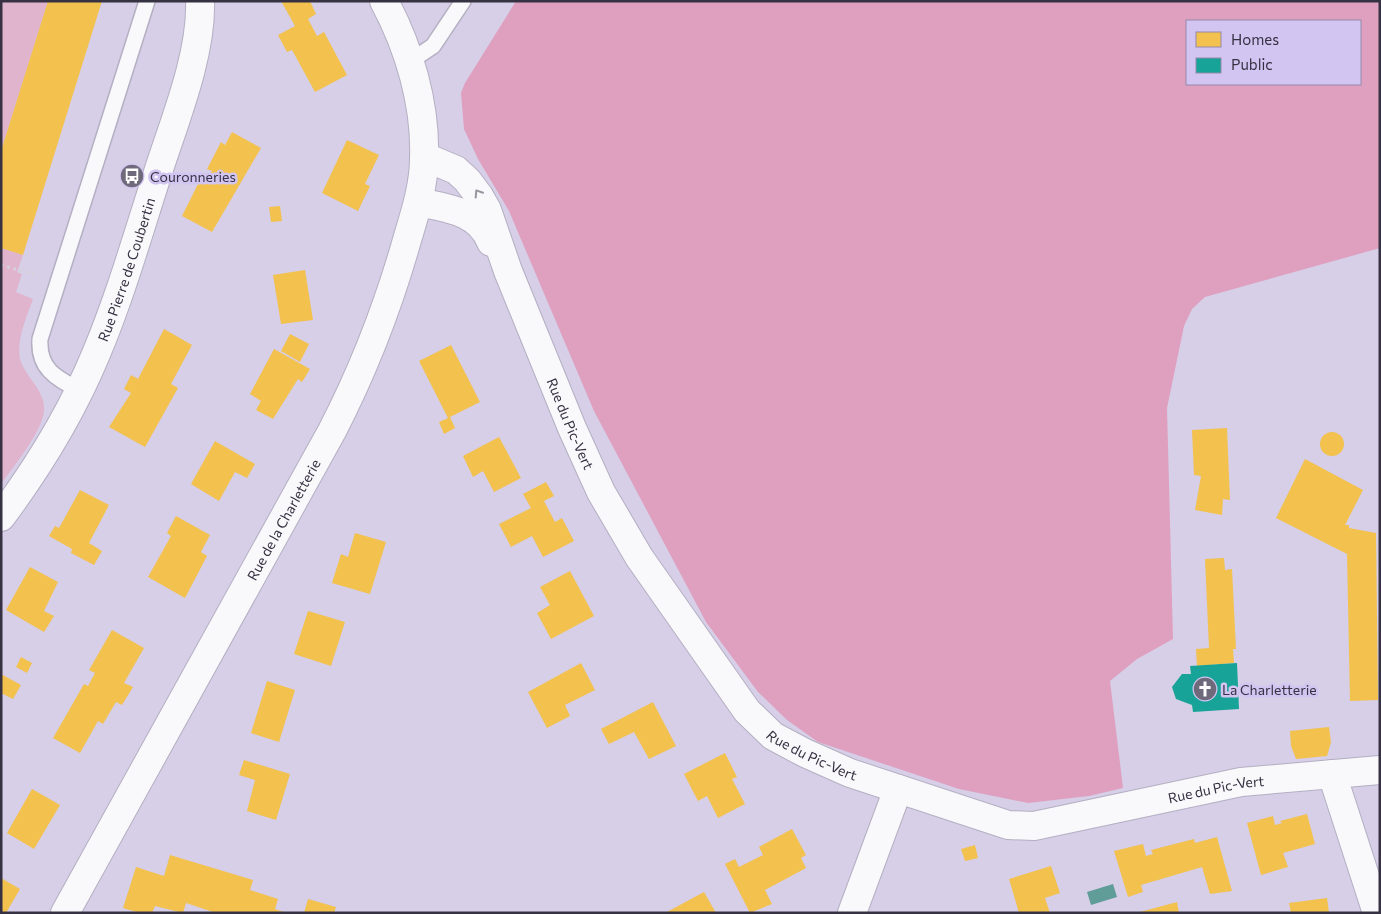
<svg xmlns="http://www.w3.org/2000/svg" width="1381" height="914" font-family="Commissioner,sans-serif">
	<rect width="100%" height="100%" fill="#d6cfe7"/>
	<path fill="#e0b4cc" d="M1 1H48L1 151Z
		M1 248 23 255 17 272 22 274 16 292 33 299C27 316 16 340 20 359 25 377 46 391 44 411 42 432 14 466 1 484Z"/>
	<path fill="#df9fbf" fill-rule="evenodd" d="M516 1H1380V248L1205 297 1192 309 1184 326 1167 408 1173 639 1137 659 1110 681 1123 788 1089 796 1028 803 959 789 818 742 787 720 758 692 706 622 594 411 509 211 478 159 464 129 461 93 465 83ZM1187 21H1360V84H1187Z"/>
	<path fill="#609c98" d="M1113 884 1117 897 1091 905 1087 892Z"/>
	<path fill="#f2c14e" d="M48 1H102L23 255 1 248V151Z
		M281 1H310L316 14 308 19 317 36 324 32 347 75 315 92 292 50 287 52 278 35 295 26Z
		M232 132 261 148 212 232 182 216 200 180 205 183 212 171 207 169 221 142 225 145Z
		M347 140 379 155 365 184 370 186 358 211 322 193Z
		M280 206 282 221 271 222 269 207Z
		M305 270 313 320 281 324 273 275Z
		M164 329 192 345 171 384 178 388 145 447 109 427 131 393 124 389 131 375 138 379Z
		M290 334 309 344 300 362 281 351Z
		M451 345 480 402 450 417 455 428 444 434 439 422 448 418 419 361Z
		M274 349 310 369 302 382 298 379 273 419 256 410 261 401 250 394Z
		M1227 428 1230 500 1223 499 1222 515 1195 510 1201 476 1194 475 1192 430Z
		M1320 444a12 12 0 1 1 24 0a12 12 0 1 1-24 0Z
		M499 437 521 478 494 492 483 471 473 477 463 456Z
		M215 441 255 464 247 478 235 472 219 501 191 484Z
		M1305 459 1363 490 1345 525H1349V528L1376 533 1378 700 1350 701 1347 554 1276 518Z
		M546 482 554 496 544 501 555 522 562 518 574 541 543 557 532 536 511 547 499 524 531 508 523 494Z
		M80 490 109 505 89 543 102 551 94 565 71 553 72 549 49 536 55 526 59 528Z
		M176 516 210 535 201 552 207 556 185 598 148 577 171 536 167 533Z
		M355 533 386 542 370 594 332 583 341 554 348 557Z
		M1224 558 1225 570 1232 569 1236 649H1233L1234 663 1197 666 1196 649 1209 648 1205 559Z
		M30 567 58 582 44 611 54 616 44 632 6 610Z
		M570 571 594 616 551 639 537 613 550 605 540 587Z
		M308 611 345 622 331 666 294 654Z
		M112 630 144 648 124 683 133 687 122 705 116 702 103 724 98 721 80 753 53 738 84 684 88 686 95 673 89 670Z
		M21 657 32 663 27 673 16 667Z
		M581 663 595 690 565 705 570 716 547 728 528 692Z
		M1 674 21 685 13 699 1 693Z
		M267 681 295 690 279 742 251 733Z
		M653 702 676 746 649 759 634 732 609 744 601 729Z
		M1329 727 1331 742 1327 756 1296 759 1291 746 1290 731Z
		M725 753 737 777 732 779 745 804 718 818 707 796 698 801 684 774Z
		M244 760 290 774 276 820 247 811 255 780 239 775Z
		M32 789 60 805 34 849 7 833Z
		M1307 814 1315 844 1283 853 1288 867 1261 875 1247 823 1273 816 1275 825 1282 823 1280 821Z
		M792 829 806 855 801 858 806 868 765 890 772 904 750 913 725 864 735 859 739 867 763 855 759 847Z
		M1217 837 1232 891 1210 894 1202 867 1141 885 1143 892 1128 897 1114 851 1143 844 1146 856 1153 854 1151 850 1194 839 1195 843Z
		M975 845 978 858 965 861 961 849Z
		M170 855 253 880 250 890 278 899 275 909 286 913H216L186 903 183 913 155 906 152 913H140L123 908 136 867 164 876Z
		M1051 866 1060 893 1045 898 1050 913H1019L1009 879Z
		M1 878 20 889 6 913H1Z
		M704 892 716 913H665Z
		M1327 898 1329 913H1291L1289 903Z
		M308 899 336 907 334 913H304Z
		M1177 902 1179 913H1140V912Z"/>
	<path fill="#17a398" d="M1237 663 1239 709 1193 712 1192 705 1176 699 1172 687 1182 674H1191L1190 666Z"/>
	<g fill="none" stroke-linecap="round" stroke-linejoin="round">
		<g stroke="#b4afc2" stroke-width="18">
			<path id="service" d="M409 62 433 46 463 1
				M79 390C56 378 38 369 40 339L147 1"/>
		</g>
		<g stroke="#b4afc2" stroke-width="30">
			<g id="minor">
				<path id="s1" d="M425 157 456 170 467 180 479 196 487 210 508 271 572 428 601 492 639 557 747 711 773 736 805 753 850 773 1008 825 1034 826 1241 782 1380 770"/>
				<path d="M418 202C447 208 479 211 491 242"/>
				<path id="s2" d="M1 517C39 466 72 412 96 354 122 292 140 227 161 163 177 115 202 51 200 1"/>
				<path d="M1332 774 1377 913"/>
				<path id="s3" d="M65 913 332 431C364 369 388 307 407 240 415 213 424 186 424 158 426 105 409 47 384 1"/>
				<path d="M852 913 898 789"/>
			</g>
		</g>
		<path stroke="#d5d2da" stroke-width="3" stroke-dasharray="2.5 4" stroke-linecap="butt" d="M1 265 39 276"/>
		<use href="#service" stroke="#f9f8fb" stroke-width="15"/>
		<use href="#minor" stroke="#f9f8fb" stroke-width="28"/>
	</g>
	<defs><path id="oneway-chevron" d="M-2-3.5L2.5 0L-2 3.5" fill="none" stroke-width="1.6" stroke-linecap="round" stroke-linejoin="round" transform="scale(1.25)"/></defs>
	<use stroke="#98959f" href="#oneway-chevron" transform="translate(478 193) rotate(-123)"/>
	<defs>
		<g id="bus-disc" transform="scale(1.25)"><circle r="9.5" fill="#6f697c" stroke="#d2c5f1"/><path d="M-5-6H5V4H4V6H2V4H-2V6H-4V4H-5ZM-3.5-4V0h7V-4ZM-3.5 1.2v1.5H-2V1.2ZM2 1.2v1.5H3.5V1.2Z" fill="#fff"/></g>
		<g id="church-disc" transform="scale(1.25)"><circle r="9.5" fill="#6f697c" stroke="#d2c5f1"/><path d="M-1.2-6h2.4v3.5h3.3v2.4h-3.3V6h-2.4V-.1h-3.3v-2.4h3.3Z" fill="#fff"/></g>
	</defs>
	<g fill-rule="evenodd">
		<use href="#bus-disc" x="132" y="176"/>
		<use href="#church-disc" x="1205" y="689"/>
	</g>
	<g text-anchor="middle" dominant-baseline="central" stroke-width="5" stroke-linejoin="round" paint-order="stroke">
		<g font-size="14" fill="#373243" stroke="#d2c5f1" text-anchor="start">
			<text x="150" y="176">Couronneries</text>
			<text x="1222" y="689">La Charletterie</text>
		</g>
		<g font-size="14" fill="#373243" stroke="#d2c5f1">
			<text stroke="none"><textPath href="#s2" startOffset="279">Rue Pierre de Coubertin</textPath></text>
			<text stroke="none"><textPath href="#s1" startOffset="314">Rue du Pic-Vert</textPath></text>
			<text stroke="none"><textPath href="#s3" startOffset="450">Rue de la Charletterie</textPath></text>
			<text stroke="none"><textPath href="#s1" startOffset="732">Rue du Pic-Vert</textPath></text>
			<text stroke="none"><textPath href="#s1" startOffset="1152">Rue du Pic-Vert</textPath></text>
		</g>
	</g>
	<rect width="1381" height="914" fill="none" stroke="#373243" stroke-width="5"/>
	<rect x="1186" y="20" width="175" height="65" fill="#d2c5f1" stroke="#948aab"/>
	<rect x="1196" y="32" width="25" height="15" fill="#f2c14e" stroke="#948aab"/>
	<text x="1231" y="45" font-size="15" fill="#373243">Homes</text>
	<rect x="1196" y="58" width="25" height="15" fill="#17a398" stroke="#948aab"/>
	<text x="1231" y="70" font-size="15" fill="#373243">Public</text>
</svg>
